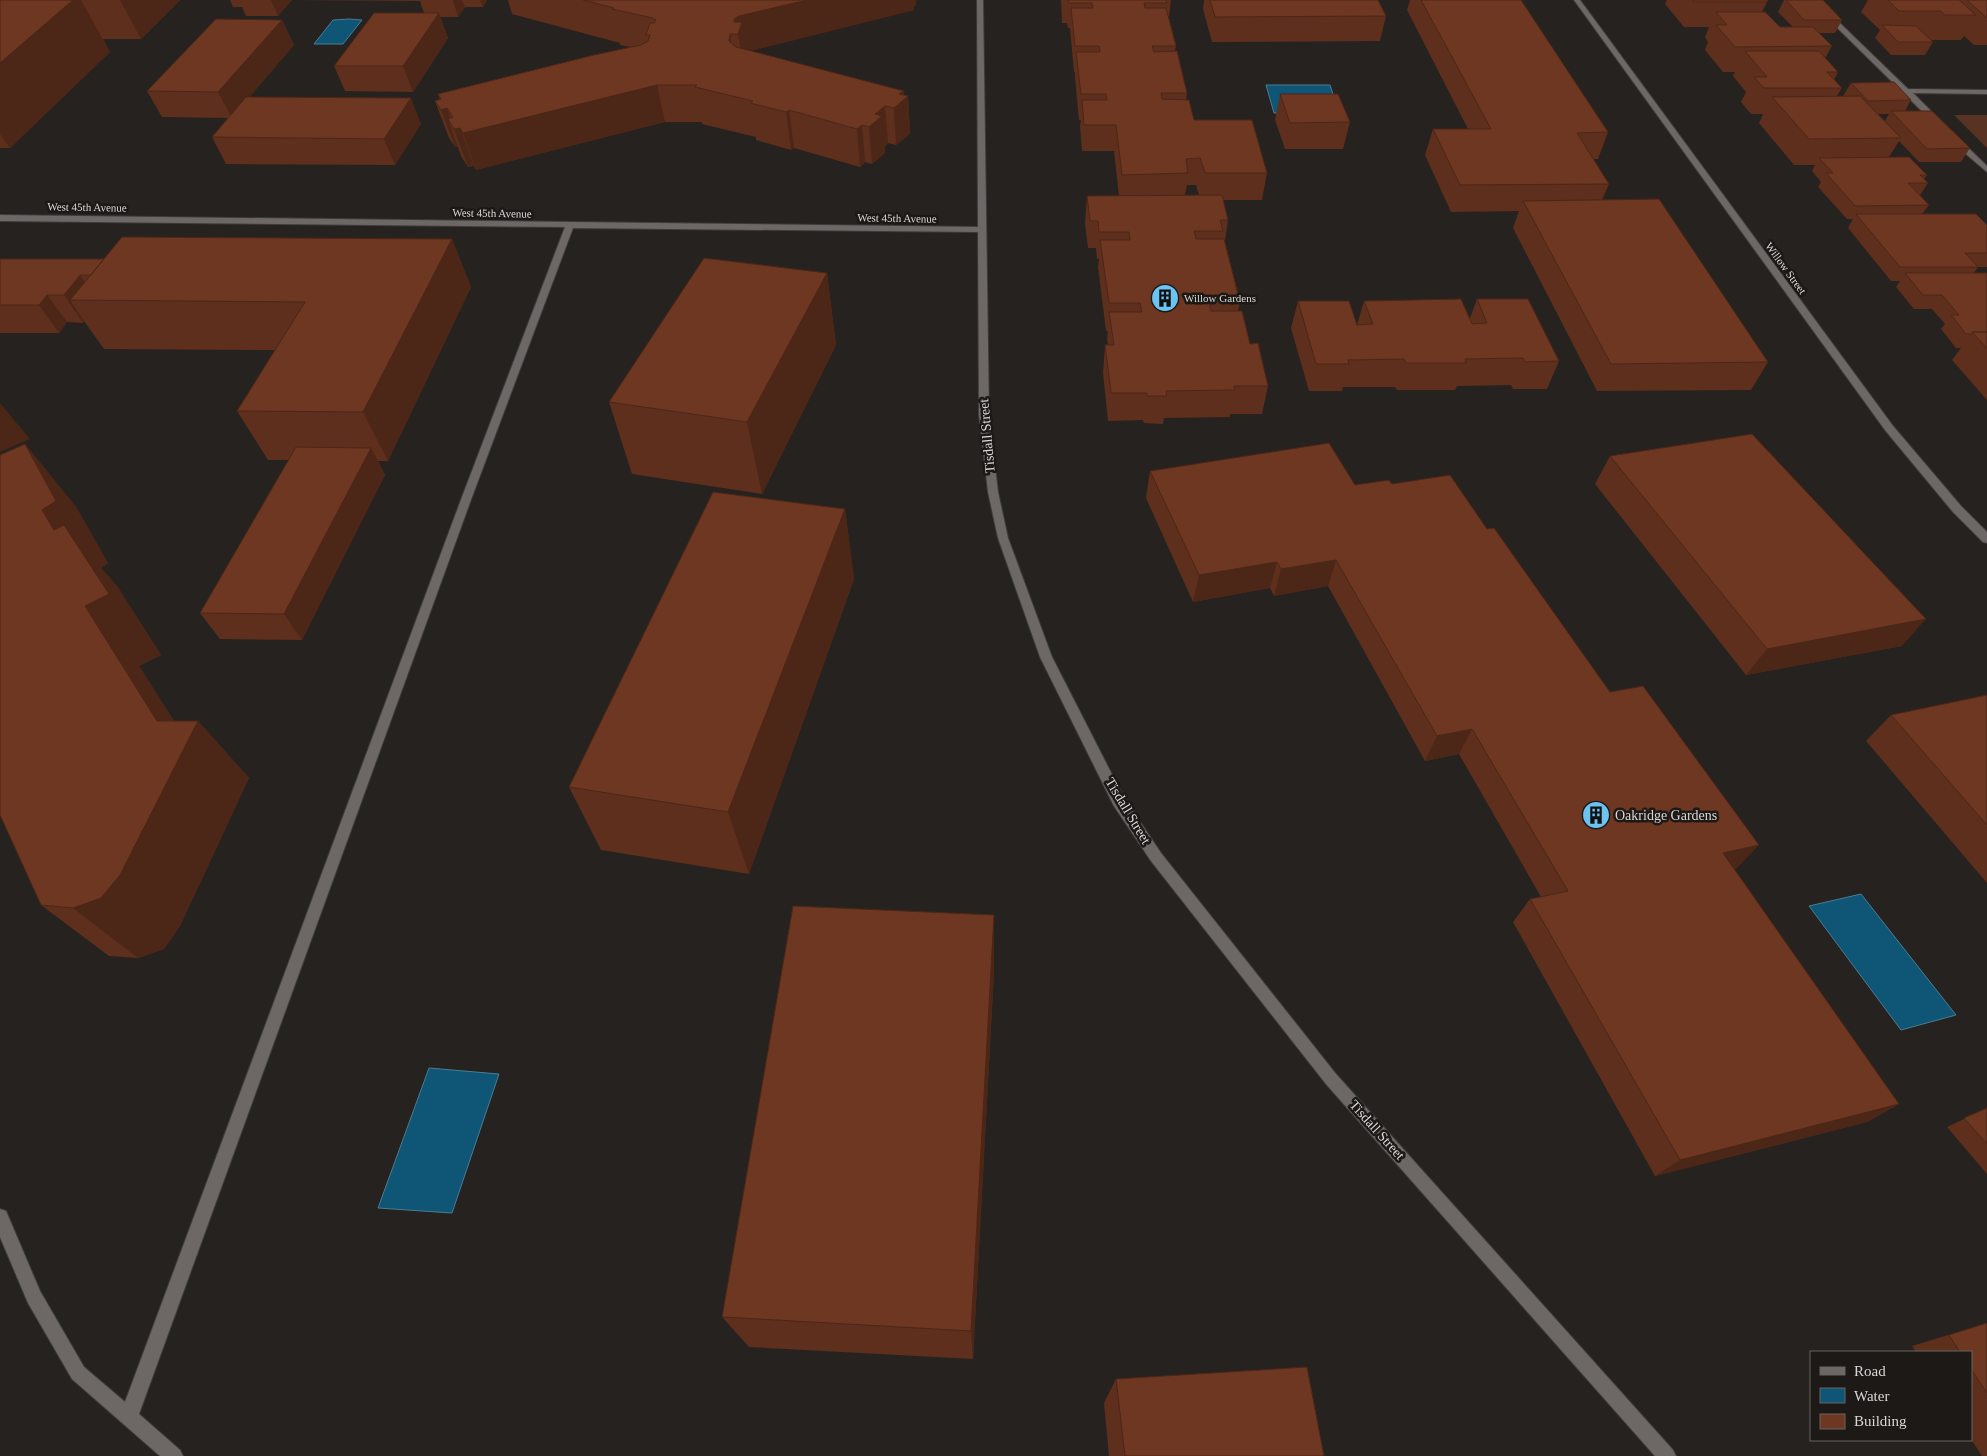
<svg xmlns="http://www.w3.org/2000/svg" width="1987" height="1456" font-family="Georgia,serif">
	<rect width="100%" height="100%" fill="#262220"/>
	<path fill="#583223" d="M1954 115H1987V148Z"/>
	<path fill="#0e5576" stroke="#4b7c92" d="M349 19 362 20 343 44H314L333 20Z
		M1266 85H1330L1335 100 1300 113H1274Z
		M1861 894 1956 1015 1901 1030 1809 906Z
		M429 1068 499 1074 452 1213 378 1208Z"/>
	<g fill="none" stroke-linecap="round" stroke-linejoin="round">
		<g stroke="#3f3c3b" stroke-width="2">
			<path id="minor" d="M977 0H983L989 415 998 492 1008 538 1052 657 1124 798 1161 853 1336 1074 1673 1450 1676 1456H1655L1326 1084 1151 861 1114 806 1040 657 998 538 988 492 979 415 978 232 573 228 472 497 139 1414 180 1450 183 1456H160L72 1379 28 1303 0 1237V1209L6 1211 40 1291 84 1367 125 1402 462 497 565 227 0 221V215L978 227Z
				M1574 0H1580L1893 426 1961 506 1987 532V543L1983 542 1953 512 1885 430Z
				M1809 0H1816L1908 89 1987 90V94L1913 93 1942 122 1935 124Z
				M1952 138H1958L1987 166V172L1952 142Z"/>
		</g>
		<use href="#minor" fill="#6d6866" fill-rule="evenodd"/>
	</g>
	<path fill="#5e2f1c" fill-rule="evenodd" d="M0 0H180L141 39H103L110 52 10 148H0Z
		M230 0H487L483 7H465L458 17H440L448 38 413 92 345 91 334 66 424 13 420 1 292 0 278 16H246L242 7H233Z
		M508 0H916V6H914V10L750 51 908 96 910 134 896 145 888 143 885 146V153L872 164 865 162 860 167 794 148 791 150 756 140V137L702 124V122H665L476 170 474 166 468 167 461 156 458 147H455L449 138 435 101 440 100 438 94 631 47 620 45V43L512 14Z
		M1061 0H1171L1169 18 1176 46 1175 51 1187 93 1186 100 1194 120 1267 173 1262 200H1223L1228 220 1225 241 1240 302 1238 311 1250 344 1268 386 1262 414H1230V417L1164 418 1163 424 1144 423 1143 420 1108 421 1103 373 1105 345H1108L1107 339 1108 331H1106L1098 267 1099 259H1097L1096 248H1088L1085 223 1087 196H1119L1114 151H1082L1080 126 1081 120H1079L1075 77V72H1074L1070 28H1068L1067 23H1062ZM1187 185H1196L1199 195H1185Z
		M1204 0H1378L1386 16 1380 41 1212 42 1203 9Z
		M1410 0H1521L1608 132 1598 159H1593L1609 184 1602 200 1768 362 1751 390 1597 391 1513 228 1519 211 1451 212 1425 155 1433 129H1468L1407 10Z
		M1667 0H1768L1762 12 1780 27H1793L1778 12 1784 0H1823L1842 20 1835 33H1818L1832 46 1825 58 1838 72 1834 80 1842 88 1837 96H1843L1851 83 1911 100 1905 111 1970 148 1961 162H1919L1899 141 1889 157 1927 175 1924 179 1928 183 1920 195 1929 205 1922 214 1987 225V267H1978L1974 273 1987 348V400L1952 360 1961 348H1956L1941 329 1945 324 1932 309H1914L1896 287 1900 281H1891L1848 228 1853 219H1847L1818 187 1821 182 1812 171 1815 165H1794L1759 123 1763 114H1751L1741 102 1746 92 1733 76 1735 72H1723L1705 50 1708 42 1705 37 1709 27H1684L1665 4ZM1877 114H1889L1885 121Z
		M1868 0H1987V45H1974L1964 36 1961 40H1931L1933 42 1925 55H1891L1875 38 1880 30 1861 12Z
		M282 20 294 45 249 97 421 124 395 165 226 164 212 137 228 118 162 117 147 91Z
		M1280 94 1350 122 1343 149H1285L1275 120Z
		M452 239 471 287 388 461H378L385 475 302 640 220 639 200 613 289 460H268L237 411 275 350 104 349 84 321 83 323 67 322 59 333H0V259H104Z
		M827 273 836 345 762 494 632 474 609 402Z
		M1477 299 1559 361 1547 389H1513L1511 385 1457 386 1455 390H1397L1395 387H1343L1342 391H1309L1291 328 1298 301 1357 325 1364 301 1470 318Z
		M25 444 76 507 108 563 101 568 117 586 161 655 139 666 174 721H198L249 778 180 926 164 949 138 958 109 956 41 905Z
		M1610 456 1902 646 1746 675 1595 484Z
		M1150 471 1355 485 1392 484 1487 529 1610 692 1736 869H1734L1899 1104 1867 1122 1655 1176 1513 922 1530 899 1541 897 1459 754 1425 761 1328 586 1274 596 1270 588 1193 602 1146 498Z
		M845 509 854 579 749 874 601 850 569 787Z
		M1987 695V883L1866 741 1891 715Z
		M994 972 973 1359 749 1347 722 1317Z
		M1987 1108V1174L1947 1127Z
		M1987 1323V1456H1982L1971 1439V1352H1916L1912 1346Z
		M1116 1379 1324 1456H1109L1104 1403Z"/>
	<path fill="#4c2617" d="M73 0H81L110 52 10 148 0 134V63Z
		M120 0H180L141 39Z
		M271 0H292L278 16Z
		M453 0H462L465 7 458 17Z
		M480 0H487L483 7Z
		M807 0H916V6H914V10L746 52 744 70 738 34 734 22V19L739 16Z
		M439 13 448 38 413 92 403 66Z
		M282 20 294 45 232 118 218 92Z
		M730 34 736 70 729 41Z
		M657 85 665 122 476 170 463 133Z
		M904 91V99L908 96 910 134 896 145 894 108 899 94Z
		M411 98 421 124 395 165 384 139Z
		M885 106 888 143 885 146V153L872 164 869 127 875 114Z
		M447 108 455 129 460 128 474 166 468 167 454 129 448 119 458 147H455L441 110Z
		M789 110 794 148 791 150 786 112Z
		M862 125 865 162 860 167 857 129Z
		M452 239 471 287 388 461 363 412Z
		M827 273 836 345 762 494 747 422Z
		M80 275 97 300H70L84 321 83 323 64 295Z
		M47 295 67 322 59 333 39 305Z
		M0 403 30 439 0 452Z
		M25 444 76 507 108 563 101 568 117 586 161 655 139 666 187 742 198 721 249 778 180 926 164 949 138 958 73 908 157 721 85 606 42 510Z
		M371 448 385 475 302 640 284 614Z
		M845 509 854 579 749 874 728 812Z
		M1336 560 1328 586 1274 596 1281 569Z
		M1277 562 1270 588 1193 602 1199 575Z
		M1926 619 1902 646 1746 675 1767 649Z
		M1472 729 1459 754 1425 761 1437 736Z
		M1759 845 1736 869 1701 876 1723 853Z
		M994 915V972L973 1359 971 1331Z
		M1899 1104 1867 1122 1655 1176 1680 1160Z"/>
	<path fill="#6d3721" stroke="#4c2617" d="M0 0H73L0 63Z
		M583 0H807L739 16 734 19V22H742L738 34H730L729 41 736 47 904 91 899 94 908 96 894 108 885 106 875 114 882 116 869 127 862 125 857 129 789 110 786 112 750 103 753 101 695 87 697 85H657L463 133 460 128 454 129 448 119 453 117 447 108 441 110 435 101 441 99 438 94 594 55 641 45 648 41 650 35H646L650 23H654L656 20 653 18 612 9 614 8Z
		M1068 0H1166L1167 3H1144L1145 8H1166L1176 46H1152L1154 52 1177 51 1187 93H1161L1162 99 1189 100 1194 120H1252L1267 173H1205L1200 158 1186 159 1188 173 1122 175 1116 125H1084L1082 100H1107L1106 94H1081L1076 52H1100L1099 46H1075L1071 8H1093L1092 3H1069Z
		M1210 0H1378L1386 16 1215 17Z
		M1421 0H1521L1608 132 1577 133 1609 184 1460 185 1433 129H1491Z
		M1693 0H1765L1767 2H1694Z
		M1786 0H1823L1842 20H1804Z
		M1888 0H1959L1976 15H1945L1941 11H1899Z
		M1967 0H1987V18Z
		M1716 12H1765L1780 27H1813L1832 46 1735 47 1716 25H1727Z
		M374 13H439L403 66H334Z
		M216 19 282 20 218 92 147 91Z
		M1882 25 1916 26 1933 42H1898Z
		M1745 51H1819L1838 72H1827L1842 88H1764L1754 77H1767Z
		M1894 82 1911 100 1868 101 1851 83Z
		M1280 94H1338L1350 122 1290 123Z
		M1860 96 1901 138 1809 139 1772 97Z
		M246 97 411 98 384 139 212 137Z
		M1891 111H1932L1970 148 1927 149Z
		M1909 157 1927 175H1920L1928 183H1908L1929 205 1855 206 1826 173H1833L1819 158Z
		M1222 195 1228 220H1220L1223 231H1194L1196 239H1224L1240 302H1209L1211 311H1242L1250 344 1258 343 1268 386H1234L1235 390 1166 391 1167 396H1147V393H1111L1105 345H1114L1109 312H1142L1140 303H1109L1100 240H1130L1129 232H1099L1098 221H1090L1087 196Z
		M1659 199 1768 362 1611 364 1523 201Z
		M1856 214H1976L1987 225V253H1965L1978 267H1900Z
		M122 237 452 239 363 412 237 411 305 302 70 300Z
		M704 258 827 273 747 422 609 402Z
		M0 259H104L91 275H80L64 295H47L39 305H0Z
		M1905 273H1987V332H1972V334H1966L1951 315H1959L1942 295H1923Z
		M1461 299 1472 324 1487 323 1477 299H1528L1559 361 1525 362 1523 358 1465 359 1466 363H1406L1404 359 1348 360 1349 364H1316L1298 301H1349L1357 325 1373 324 1364 301Z
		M1972 332H1987V348Z
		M1752 434 1926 619 1767 649 1610 456Z
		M1329 443 1355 485 1389 480 1392 484 1450 475 1487 529 1494 528 1610 692 1643 686 1759 845 1723 853 1899 1104 1680 1160 1530 899 1568 891 1472 729 1437 736 1336 560 1281 569 1277 562 1199 575 1150 471Z
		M25 444 56 501 42 510 54 530 64 525 109 594 85 606 157 721H198L120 875 101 898 73 908 41 905 0 815V455Z
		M296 447 371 448 284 614 200 613Z
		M713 492 845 509 728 812 569 787Z
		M1987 695V825L1891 715Z
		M793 906 994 915 971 1331 722 1317Z
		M1987 1108V1144L1964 1118Z
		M1987 1323V1393L1971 1369V1352H1960L1949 1335Z
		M1307 1367 1324 1456H1125L1116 1379Z"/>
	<defs>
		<g id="building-disc" transform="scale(1.4375)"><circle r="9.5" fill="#6cc3f2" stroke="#1d1917"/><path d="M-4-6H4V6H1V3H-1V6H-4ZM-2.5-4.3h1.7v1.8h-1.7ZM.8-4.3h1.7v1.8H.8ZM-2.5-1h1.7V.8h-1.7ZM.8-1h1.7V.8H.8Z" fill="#111"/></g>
	</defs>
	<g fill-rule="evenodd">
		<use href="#building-disc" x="1165" y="298"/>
		<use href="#building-disc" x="1596" y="815"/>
	</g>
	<g text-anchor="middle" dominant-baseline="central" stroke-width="5" stroke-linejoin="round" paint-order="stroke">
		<g font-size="11" fill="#d9d6d5" stroke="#1d1917">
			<text transform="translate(87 207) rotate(1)">West 45th Avenue</text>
			<text transform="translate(492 213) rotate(1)">West 45th Avenue</text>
			<text transform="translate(897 218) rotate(1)">West 45th Avenue</text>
			<text transform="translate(1786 268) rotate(54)">Willow Street</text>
		</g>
		<g font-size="11" fill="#d9d6d5" stroke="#1d1917" text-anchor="start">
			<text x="1184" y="298">Willow Gardens</text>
		</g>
		<g font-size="14" fill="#d9d6d5" stroke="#1d1917">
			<text transform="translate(987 436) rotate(-95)">Tisdall Street</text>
			<text transform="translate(1128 811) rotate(59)">Tisdall Street</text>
			<text transform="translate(1377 1130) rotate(48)">Tisdall Street</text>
		</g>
		<g font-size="14" fill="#d9d6d5" stroke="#1d1917" text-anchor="start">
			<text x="1615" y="815">Oakridge Gardens</text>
		</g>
	</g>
	<rect x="1810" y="1351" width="162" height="90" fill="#1d1917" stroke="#686563"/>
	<rect x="1820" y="1367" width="25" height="8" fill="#6d6866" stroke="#686563"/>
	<text x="1854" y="1376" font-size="15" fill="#d9d6d5">Road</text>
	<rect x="1820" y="1388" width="25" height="15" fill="#0e5576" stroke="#686563"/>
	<text x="1854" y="1401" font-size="15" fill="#d9d6d5">Water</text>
	<rect x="1820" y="1414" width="25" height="15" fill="#6d3721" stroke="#686563"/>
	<text x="1854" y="1426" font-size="15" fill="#d9d6d5">Building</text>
</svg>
